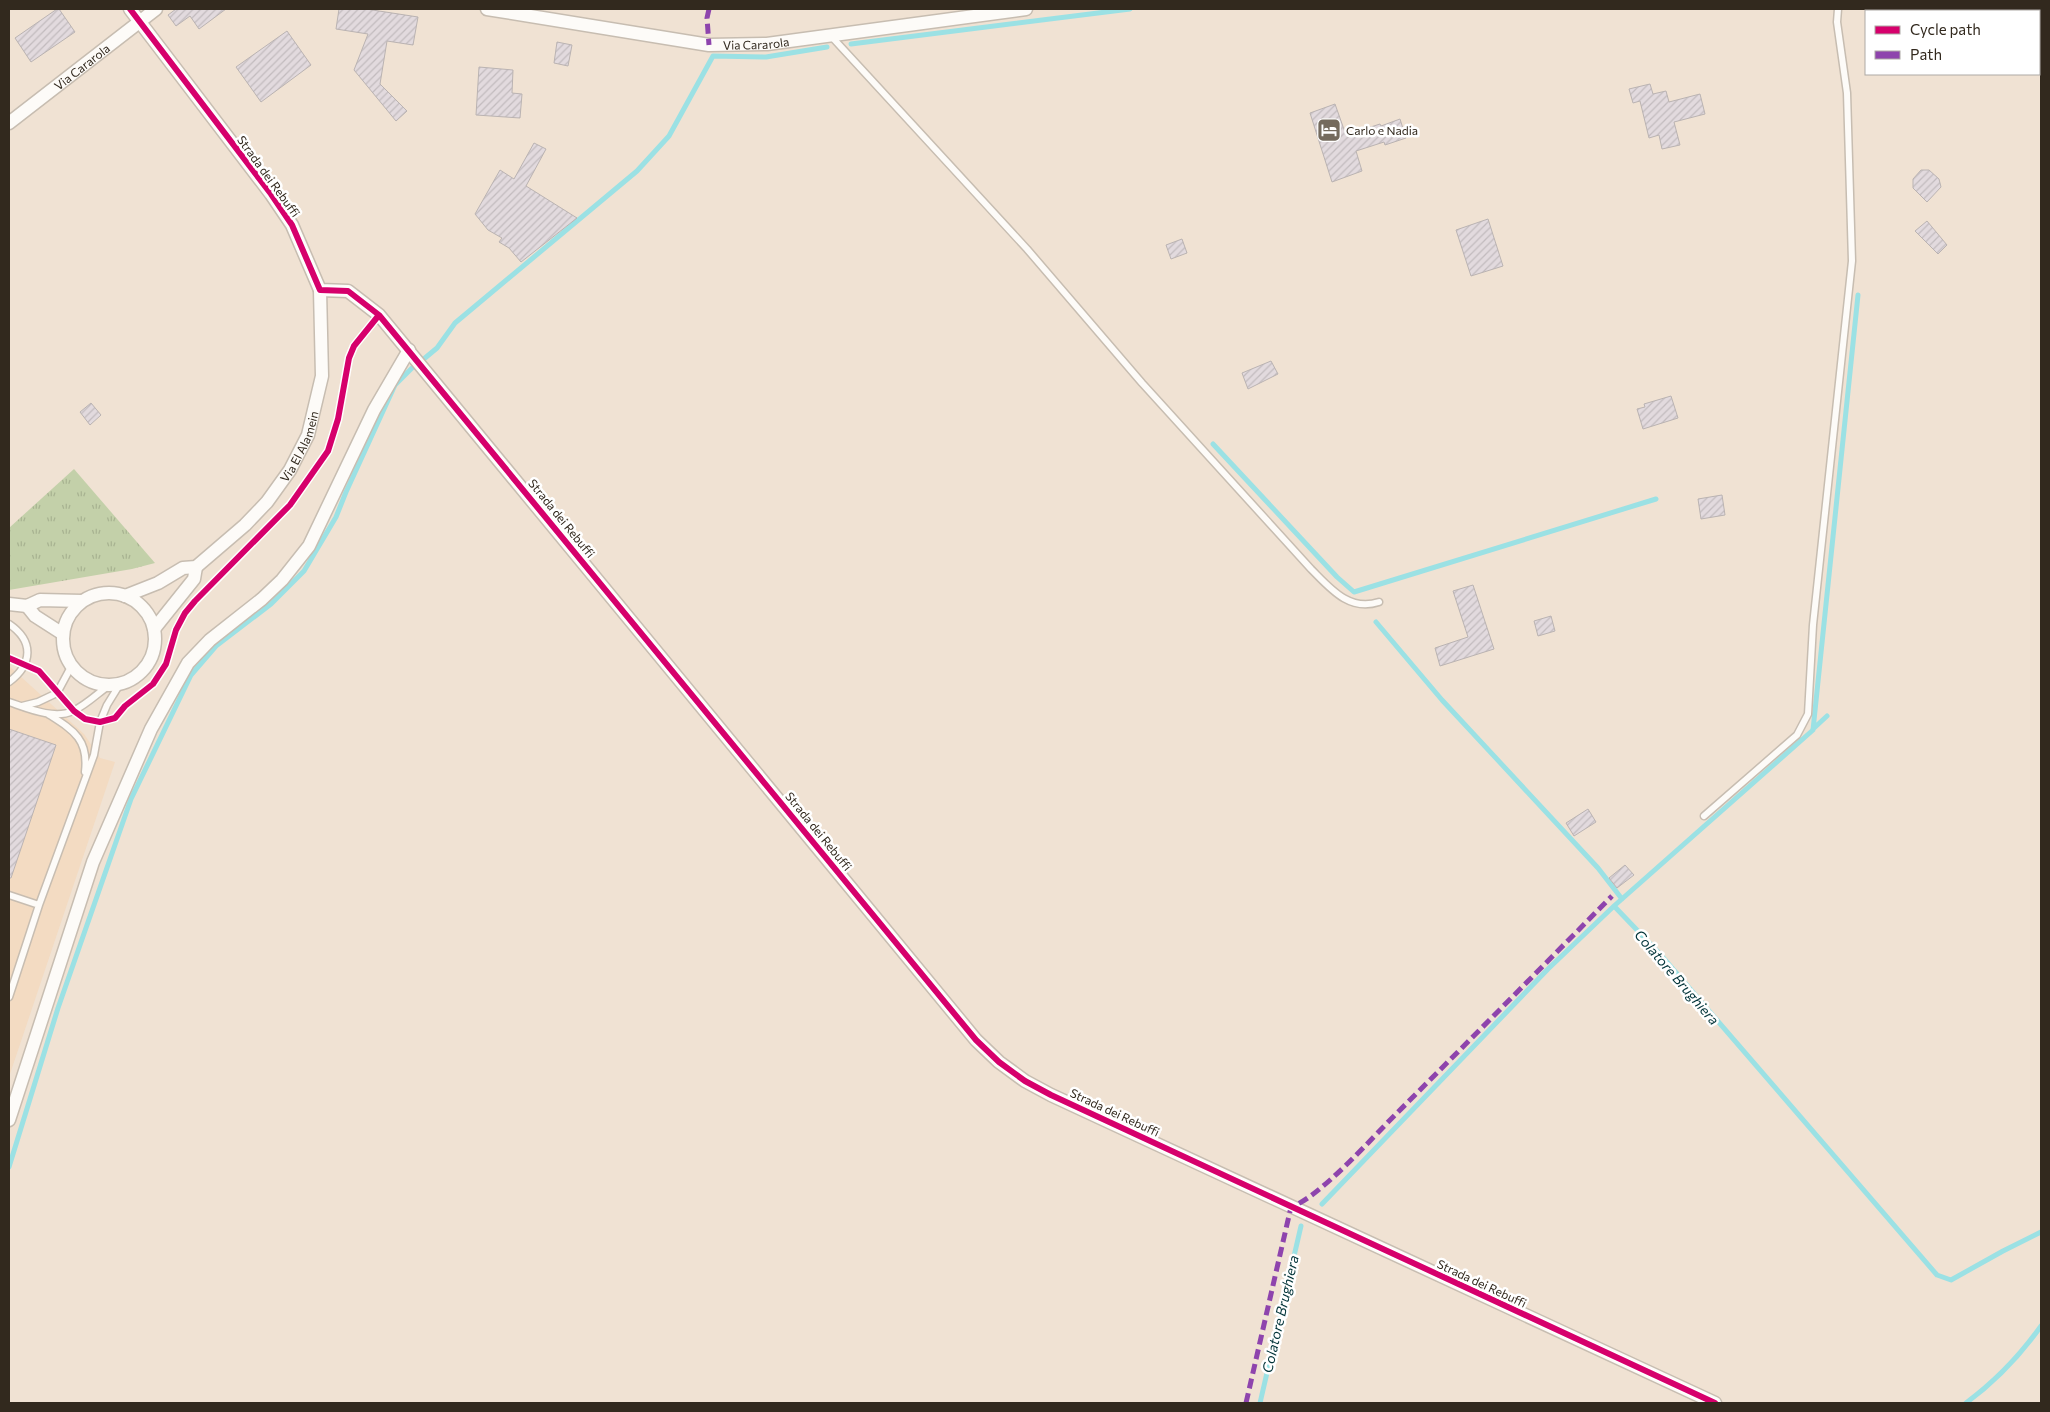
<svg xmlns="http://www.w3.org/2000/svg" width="2050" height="1412" font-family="Commissioner,sans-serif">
	<defs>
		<pattern id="grass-tufts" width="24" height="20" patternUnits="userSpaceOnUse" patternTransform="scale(1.25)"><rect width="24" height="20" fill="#c3d0a9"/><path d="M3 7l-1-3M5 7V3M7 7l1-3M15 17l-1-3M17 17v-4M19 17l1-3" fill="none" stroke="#a8b391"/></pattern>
		<pattern id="building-hatch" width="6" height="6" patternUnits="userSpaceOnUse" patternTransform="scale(1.25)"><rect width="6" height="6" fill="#e2dade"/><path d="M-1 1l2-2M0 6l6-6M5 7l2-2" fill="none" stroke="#c2bbbe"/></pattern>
	</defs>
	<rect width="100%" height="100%" fill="#f0e2d3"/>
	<path fill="#f3dbc2" d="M9 666 84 734 100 758 115 762 9 1077Z"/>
	<path fill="url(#grass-tufts)" d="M74 469 155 563 132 569 9 590V528Z"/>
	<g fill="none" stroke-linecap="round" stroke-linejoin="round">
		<path stroke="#9be1e4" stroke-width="5" d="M851 44 1130 9
			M425 358 437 348 455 323 637 171 669 136 713 56 766 57 827 47
			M1213 444 1337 577 1354 592 1656 499
			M1376 622 1442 700 1598 868 1622 899
			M1813 729 1827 716
			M1614 906 1813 730 1858 295
			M9 1167 58 1008 131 799 191 675 216 646 271 604 304 571 336 517 346 492 395 385 415 365
			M1322 1204 1548 969 1614 906 1659 953 1937 1275 1951 1280 2003 1251 2041 1232
			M1260 1403 1301 1226
			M1966 1403C1997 1380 2019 1357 2041 1326"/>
	</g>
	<path fill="url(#building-hatch)" stroke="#bab3b2" d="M57 9H59L75 32 31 62 15 38Z
		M176 9H226L199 29 190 16 176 26 168 15Z
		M339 9H366L418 17 413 45 387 41 380 84 407 111 396 121 354 70 368 34 336 29Z
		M287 31 311 65 261 102 236 67Z
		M557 42 572 45 568 66 554 63Z
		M479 67 513 70 512 93 522 94 520 118 476 115Z
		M1650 84 1653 94 1666 91 1669 102 1700 94 1705 114 1674 122 1680 145 1662 149 1659 135 1649 138 1640 101 1633 103 1629 89Z
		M1335 104 1346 135 1380 124 1381 126 1400 119 1406 138 1385 145 1384 142 1356 151 1362 171 1332 182 1310 113Z
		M534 143 546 149 526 186 577 218 521 262 509 248 499 242 502 238 488 230 475 214 500 170 514 179Z
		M1921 170H1929L1939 179 1941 187 1927 202 1913 188V179Z
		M1488 219 1503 266 1471 276 1456 230Z
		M1927 221 1947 245 1938 254 1915 231Z
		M1182 239 1187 253 1171 259 1166 245Z
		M1271 361 1278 374 1248 389 1242 373Z
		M1671 396 1678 418 1643 429 1637 409 1645 407 1644 404Z
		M91 403 101 415 90 425 80 412Z
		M1722 495 1725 515 1701 519 1698 499Z
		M1473 585 1494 649 1440 666 1435 648 1468 637 1453 591Z
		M1551 616 1555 631 1538 636 1534 621Z
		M9 729 56 745 11 878H9Z
		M1588 809 1596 822 1574 836 1566 823Z
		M1625 865 1634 875 1617 888 1609 878Z"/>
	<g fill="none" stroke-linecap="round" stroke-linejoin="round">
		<g stroke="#c7bdb1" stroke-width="9">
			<path id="service" d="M831 36 1027 249 1142 383 1311 569C1330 588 1349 612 1379 602
				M9 624C34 641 33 664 9 682
				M9 702C27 708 54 720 73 711 86 705 97 694 108 686
				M22 706 38 702 57 693 71 667
				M48 714C73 730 89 739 85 772
				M1704 816 1797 735 1808 714 1813 625 1852 261 1847 93 1837 22 1838 9
				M9 895 39 905
				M9 997 39 905 94 755 100 722 107 705 120 684"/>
		</g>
		<g stroke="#c7bdb1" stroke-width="15">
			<g id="minor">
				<path d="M130 9 271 194 292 225 320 290 348 291 379 315 976 1040 999 1062 1025 1081 1051 1095 1715 1403"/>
				<path id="s1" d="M487 9 709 45 767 44 1026 9"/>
				<path id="s2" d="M9 123 156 9"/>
				<circle cx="109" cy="639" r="46"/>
				<path id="s3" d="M125 596 158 583 183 568 196 567 245 525 267 502 290 470 308 435 322 376 320 290"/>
				<path d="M9 604 27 606 40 600 82 601"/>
				<path d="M27 606 35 616 63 634"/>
				<path d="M154 629 194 579 196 567"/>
				<path d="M9 1120 93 862 151 729 188 663 210 640 262 599 282 580 309 546 374 410 409 350"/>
			</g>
		</g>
		<use href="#service" stroke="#fdfbf8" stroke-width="6"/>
		<use href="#minor" stroke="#fdfbf8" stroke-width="12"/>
		<path stroke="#8e44ad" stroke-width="5" stroke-dasharray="10 5" stroke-linecap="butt" d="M709 9 707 18 709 45
			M1246 1403 1291 1207C1320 1197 1372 1138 1395 1115 1468 1042 1540 969 1612 896"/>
		<g stroke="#fff" stroke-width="9">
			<path id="cycleway" d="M130 9 271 194 292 225 320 290 348 291 379 315 976 1040 999 1062 1025 1081 1051 1095 1715 1403
				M9 658 39 671 74 711 85 719 100 722 115 718 125 706 153 684 166 664 176 630 185 613 195 601 290 505 328 451 338 419 349 358 354 346 379 315"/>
		</g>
		<use href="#cycleway" stroke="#d6006c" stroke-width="6"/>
	</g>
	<defs>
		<g id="hotel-square" transform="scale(1.25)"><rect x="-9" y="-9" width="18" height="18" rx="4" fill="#746a5d" stroke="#fff"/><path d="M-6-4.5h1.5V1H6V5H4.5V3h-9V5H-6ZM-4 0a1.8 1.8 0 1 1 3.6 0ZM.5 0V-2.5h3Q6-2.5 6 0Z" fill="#fff"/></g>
	</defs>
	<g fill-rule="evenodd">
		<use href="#hotel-square" x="1329" y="130"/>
	</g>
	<g text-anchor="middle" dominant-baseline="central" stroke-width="5" stroke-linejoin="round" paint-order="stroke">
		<g font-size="12" fill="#32291e" stroke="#fff">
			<text stroke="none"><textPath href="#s1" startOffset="272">Via Cararola</textPath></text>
			<text stroke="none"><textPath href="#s2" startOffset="92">Via Cararola</textPath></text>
			<text transform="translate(269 176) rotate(54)">Strada dei Rebuffi</text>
			<text stroke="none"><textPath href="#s3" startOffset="239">Via El Alamein</textPath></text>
			<text transform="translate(562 518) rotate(51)">Strada dei Rebuffi</text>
			<text transform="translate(819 831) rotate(51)">Strada dei Rebuffi</text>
			<text transform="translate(1115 1112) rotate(25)">Strada dei Rebuffi</text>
			<text transform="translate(1482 1283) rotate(25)">Strada dei Rebuffi</text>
		</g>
		<g font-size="12" fill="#32291e" stroke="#fff" text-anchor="start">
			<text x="1346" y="130">Carlo e Nadia</text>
		</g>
		<g font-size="14" font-style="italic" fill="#003338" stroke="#fff">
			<text transform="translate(1677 977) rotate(49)">Colatore Brughiera</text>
			<text transform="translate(1280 1314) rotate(-77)">Colatore Brughiera</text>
		</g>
	</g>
	<rect width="2050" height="1412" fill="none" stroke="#32291e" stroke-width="20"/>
	<rect x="1865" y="10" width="175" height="65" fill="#ffffff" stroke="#ada9a5"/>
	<rect x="1875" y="26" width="25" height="8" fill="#d6006c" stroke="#ada9a5"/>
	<text x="1910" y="35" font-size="15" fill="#32291e">Cycle path</text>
	<rect x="1875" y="51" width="25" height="8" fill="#8e44ad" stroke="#ada9a5"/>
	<text x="1910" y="60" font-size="15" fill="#32291e">Path</text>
</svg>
